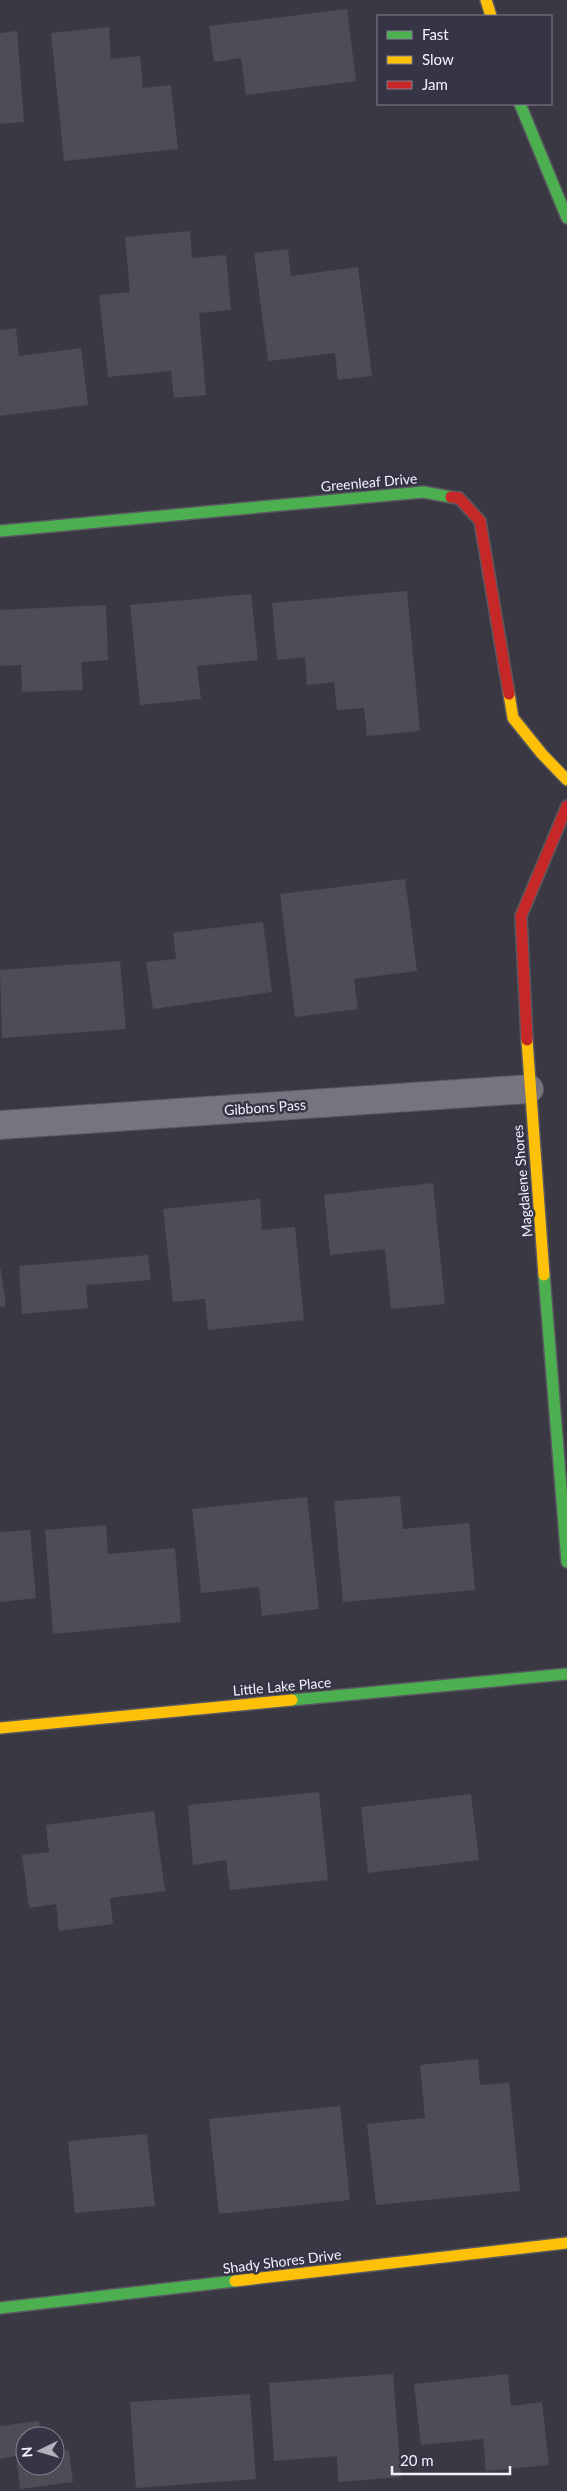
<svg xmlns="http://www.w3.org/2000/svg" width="567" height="2491" font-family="Lato,sans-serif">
	<rect width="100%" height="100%" fill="#3a3842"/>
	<path fill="#4e4d55" d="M347 9 356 81 246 95 241 58 214 62 209 26Z
		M109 27 111 59 140 56 143 88 171 85 178 149 64 161 51 33Z
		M17 31 24 122 0 124V33Z
		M190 231 192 258 226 255 231 310 199 313 206 395 174 398 171 371 108 377 99 295 130 292 125 237Z
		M288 249 291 276 358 267 372 376 338 380 335 353 268 361 254 253Z
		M16 328 19 356 81 348 88 405 0 416V330Z
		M407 591 420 731 367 736 364 708 337 710 334 682 307 685 305 657 277 660 272 603Z
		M251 594 258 660 197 666 201 699 140 705 130 605Z
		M106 605 108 660 81 662 83 690 22 692 21 665 0 666V610Z
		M405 879 417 971 354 979 358 1009 295 1017 280 894Z
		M263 922 272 992 153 1009 146 962 176 959 173 933Z
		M120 961 126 1029 2 1038 0 970Z
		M433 1183 445 1304 391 1309 385 1249 330 1255 324 1195Z
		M260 1199 262 1230 295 1227 304 1320 208 1330 205 1299 173 1302 163 1209Z
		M148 1255 151 1280 86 1285 88 1308 22 1314 19 1266Z
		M0 1265 6 1306 0 1307Z
		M400 1496 403 1529 469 1523 475 1590 343 1602 334 1501Z
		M307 1497 319 1609 262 1616 259 1587 201 1593 192 1509Z
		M106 1525 108 1554 175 1548 181 1622 53 1634 45 1530Z
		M30 1530 36 1598 0 1602V1532Z
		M319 1792 328 1880 230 1890 226 1860 193 1865 188 1805Z
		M471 1794 479 1860 368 1873 361 1807Z
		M154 1811 165 1891 110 1898 113 1924 59 1931 56 1904 29 1908 22 1855 49 1852 46 1825Z
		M478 2059 480 2085 509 2083 520 2191 376 2205 367 2124 425 2118 420 2065Z
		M340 2106 350 2200 219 2214 209 2119Z
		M147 2134 155 2206 75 2213 68 2141Z
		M393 2374 401 2477 338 2482 337 2456 274 2461 269 2383Z
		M508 2374 511 2406 542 2402 549 2465 486 2471 483 2439 421 2445 414 2384Z
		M250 2394 256 2479 136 2488 130 2402Z
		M39 2421 40 2436H25V2466H55V2452L69 2450 73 2482 20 2489 16 2456 0 2459V2426Z"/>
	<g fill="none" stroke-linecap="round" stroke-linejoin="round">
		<g stroke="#595760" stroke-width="30">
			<path id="street" d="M0 1125 529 1089"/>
		</g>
		<g stroke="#595760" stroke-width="14">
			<path id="fast" d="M520 104 567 218
				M0 531 423 492 451 497
				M544 1275 567 1562
				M292 1700 567 1674
				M0 2308 235 2281"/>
		</g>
		<g stroke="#595760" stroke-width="14">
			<path id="slow" d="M486 0 491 16
				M509 694 513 718 542 754 567 780
				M527 1040 544 1275
				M0 1728 292 1700
				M235 2281 567 2243"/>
		</g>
		<g stroke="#595760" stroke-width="14">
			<path id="jam" d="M451 497 459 498 480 521 509 694
				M527 1040 521 916 567 806"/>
		</g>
		<use href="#street" stroke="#76747e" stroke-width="28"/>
		<use href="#fast" stroke="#4caf50" stroke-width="11"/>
		<use href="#slow" stroke="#ffc107" stroke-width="11"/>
		<use href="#jam" stroke="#c62828" stroke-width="11"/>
	</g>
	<g text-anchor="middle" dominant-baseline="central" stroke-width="5" stroke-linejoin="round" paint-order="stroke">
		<g font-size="14" fill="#f3f2fe" stroke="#363545">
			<text transform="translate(369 482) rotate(-5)">Greenleaf Drive</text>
			<text transform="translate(265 1107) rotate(-4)">Gibbons Pass</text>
			<text transform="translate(522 1181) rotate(-95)">Magdalene Shores</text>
			<text transform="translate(282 1686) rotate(-5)">Little Lake Place</text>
			<text transform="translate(282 2261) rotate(-7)">Shady Shores Drive</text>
		</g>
	</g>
	<rect x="377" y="15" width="175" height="90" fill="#363545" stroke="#82818f"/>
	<rect x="387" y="31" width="25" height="8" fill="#4caf50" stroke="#82818f"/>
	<text x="422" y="40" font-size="15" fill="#f3f2fe">Fast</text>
	<rect x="387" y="56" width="25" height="8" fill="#ffc107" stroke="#82818f"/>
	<text x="422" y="65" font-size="15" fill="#f3f2fe">Slow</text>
	<rect x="387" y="81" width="25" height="8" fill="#c62828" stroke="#82818f"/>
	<text x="422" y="90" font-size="15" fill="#f3f2fe">Jam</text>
	<g transform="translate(40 2451) rotate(265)"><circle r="24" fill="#363545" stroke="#82818f"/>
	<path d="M0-4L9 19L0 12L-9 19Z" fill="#b2b1bc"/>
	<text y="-8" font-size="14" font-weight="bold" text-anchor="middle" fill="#f3f2fe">N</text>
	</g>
	<path d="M392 2466v8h118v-8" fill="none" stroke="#f3f2fe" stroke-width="2.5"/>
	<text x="400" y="2466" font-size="15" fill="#f3f2fe" stroke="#363545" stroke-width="4" paint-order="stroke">20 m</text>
</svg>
